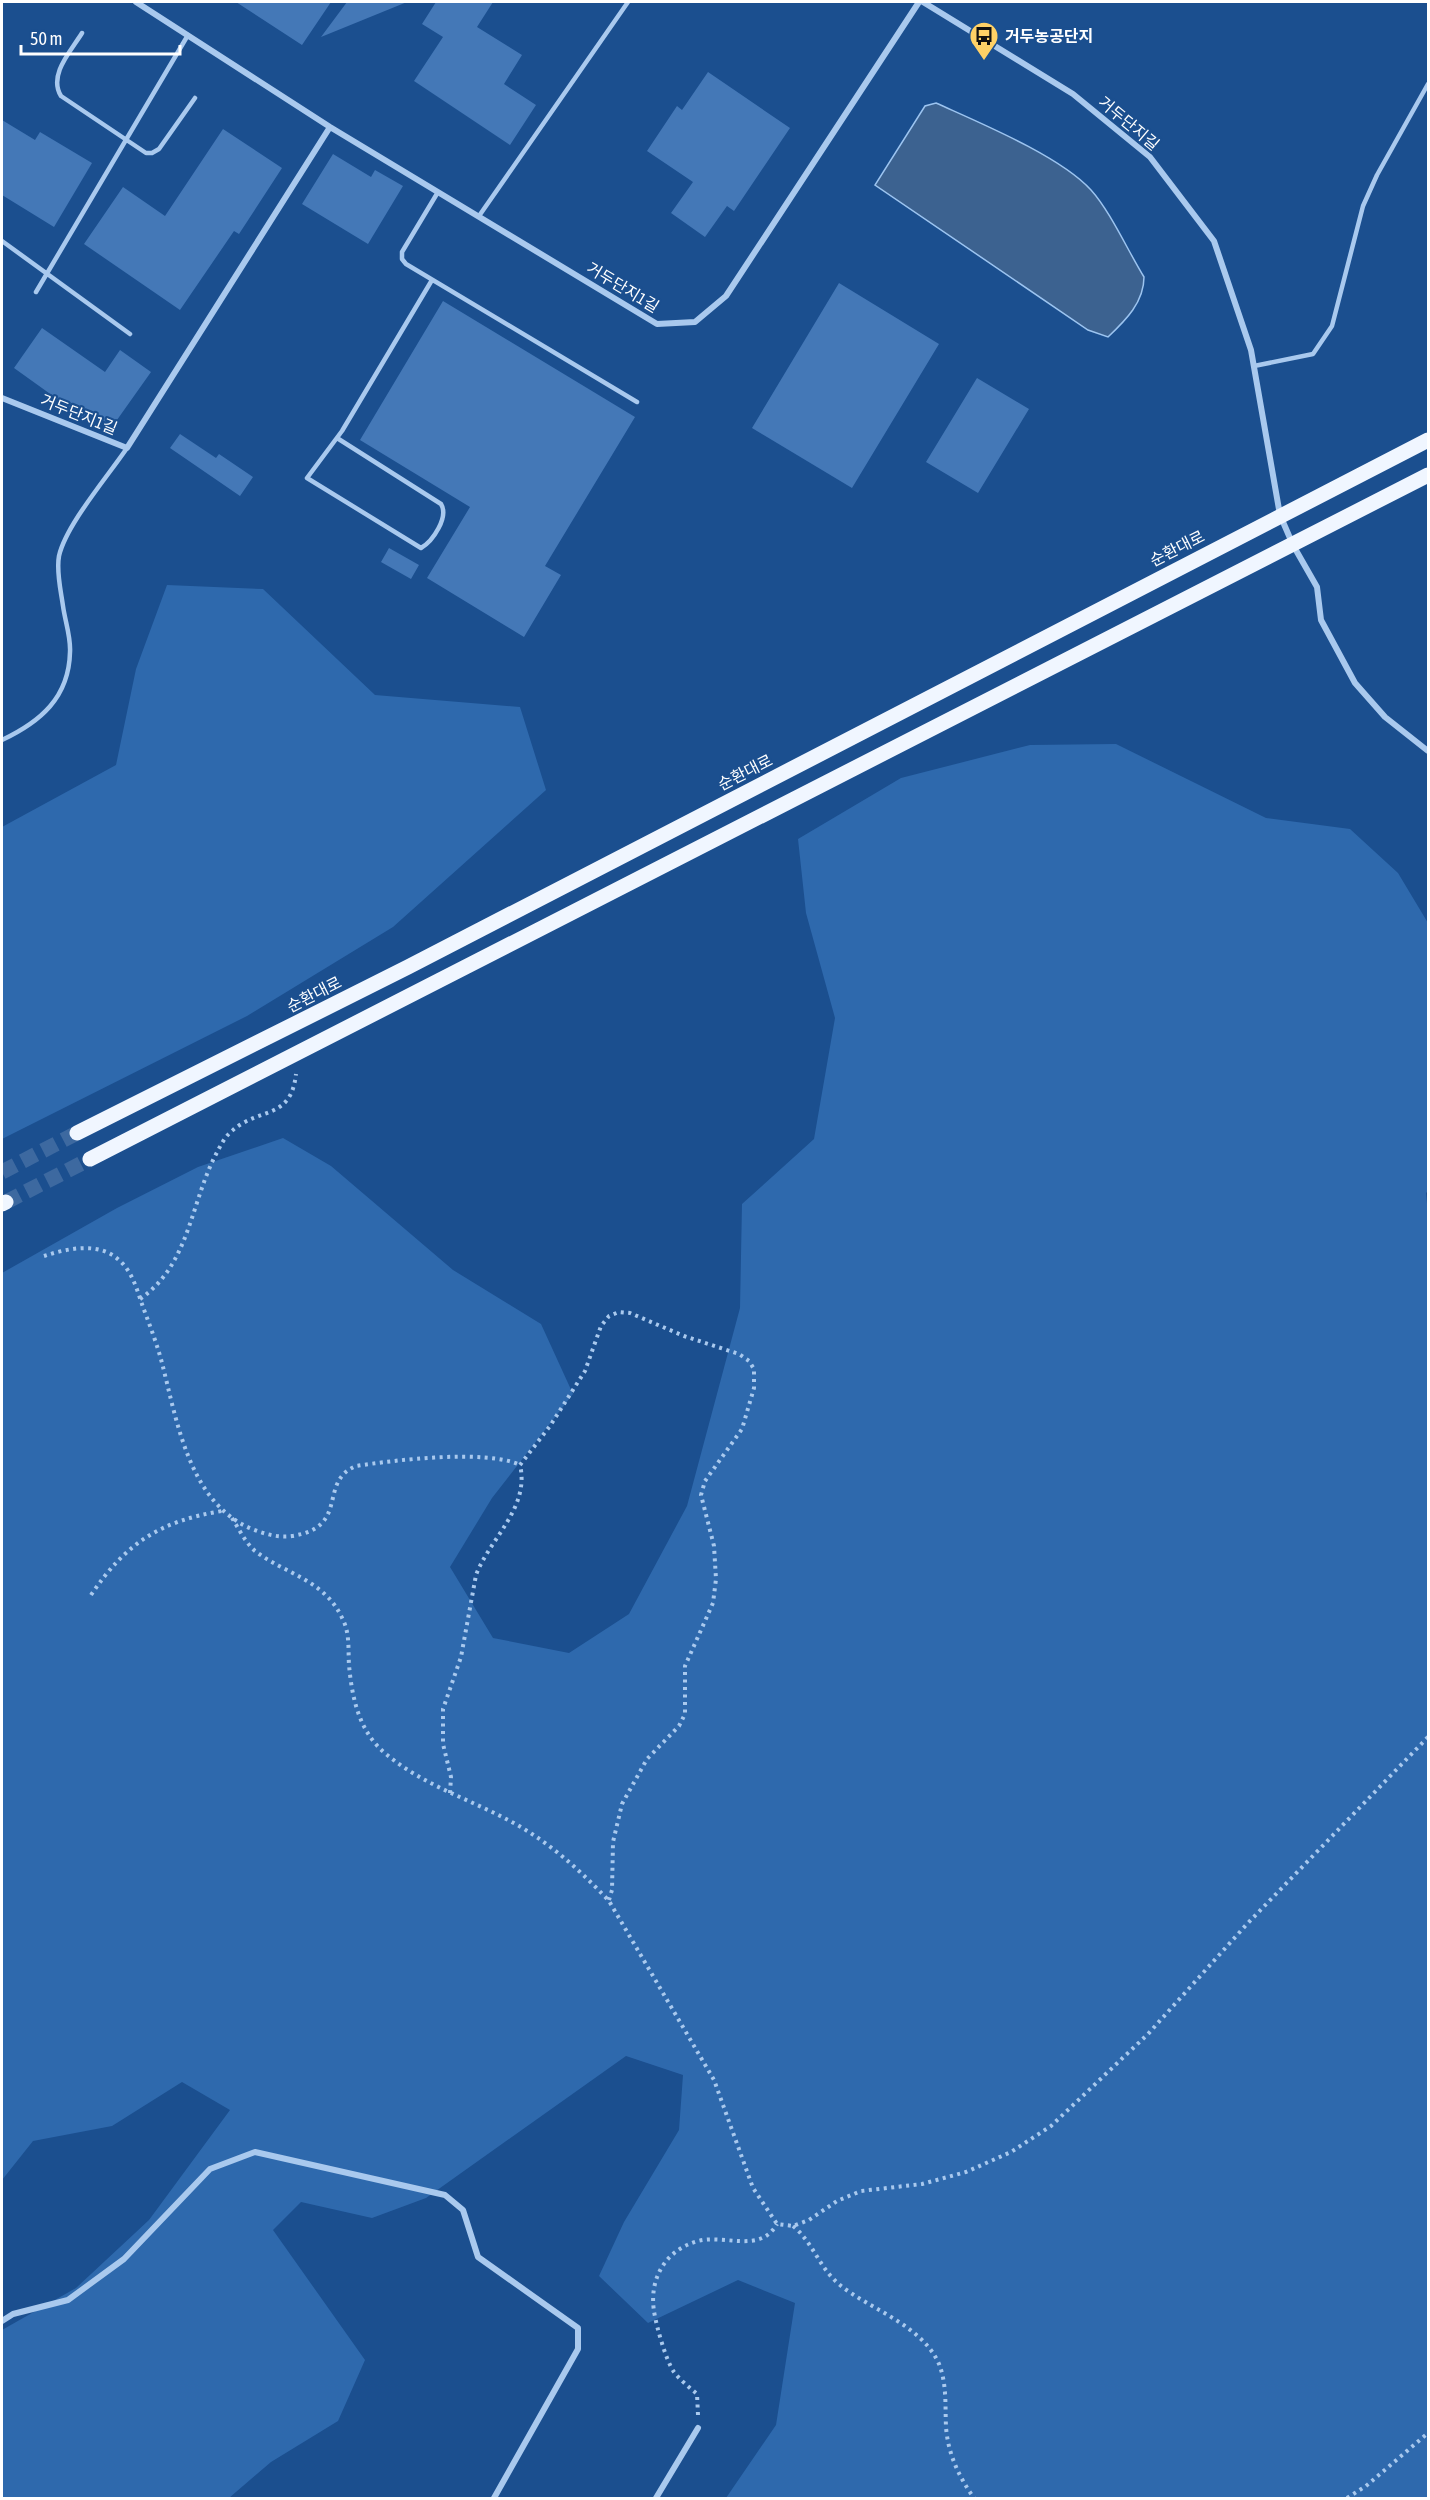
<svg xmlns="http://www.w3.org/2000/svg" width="1430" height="2500" font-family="'Asap Condensed','Noto Sans KR',sans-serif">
	<rect width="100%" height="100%" fill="#1b4f8f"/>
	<path fill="#2e69ad" d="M167 585 263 589 375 695 520 707 546 790 393 927 247 1016 2 1139V827L116 765 136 669Z
		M1116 744 1266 818 1350 829 1398 873 1428 923V1191L1426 1193 1428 1214V2498H726L776 2425 795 2303 738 2280 648 2323 599 2276 624 2222 679 2130 683 2075 626 2056 426 2198 372 2218 301 2202 273 2230 365 2360 338 2421 271 2462 229 2498H2V2330L76 2288 149 2220 230 2110 182 2082 112 2126 33 2141 2 2180V1273L117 1208 198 1167 283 1138 331 1166 453 1270 541 1324 573 1394 492 1498 450 1567 493 1638 569 1653 629 1614 687 1506 740 1308 742 1204 814 1139 835 1018 806 913 798 839 901 778 1030 745Z"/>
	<path fill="#3c6290" stroke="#9cc4f0" stroke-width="1.5" d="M936 103C980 123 1060 156 1091 190 1110 211 1128 251 1144 277 1144 302 1126 320 1108 337L1088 330 875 185 925 106Z"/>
	<path fill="#4478b7" d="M236 2H331L302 45Z
		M347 2H407L321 37Z
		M436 2H493L477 27 522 55 504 84 536 105 510 145 414 81 443 37 422 24Z
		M708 72 790 128 734 211 727 206 705 237 671 213 693 182 647 151 677 106 682 110Z
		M2 120 35 140 40 132 92 163 54 227 2 195Z
		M223 129 282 168 239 234 234 231 180 310 84 244 123 187 165 216Z
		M333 154 371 177 375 170 403 186 368 244 302 204Z
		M839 283 939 344 852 488 752 428Z
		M443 301 635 417 545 566 561 575 524 637 427 578 470 507 360 440Z
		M42 328 105 372 120 350 151 372 112 427 93 413 88 421 14 368Z
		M977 378 1029 409 978 493 926 462Z
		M180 434 216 458 219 454 253 477 240 496 170 448Z
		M389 548 419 565 411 579 381 562Z"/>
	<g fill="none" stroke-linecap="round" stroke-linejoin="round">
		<path stroke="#3d69a0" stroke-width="15" stroke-dasharray="15 8" stroke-linecap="butt" d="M2 1172 77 1133
			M6 1202 90 1159"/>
		<path stroke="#a9c9ee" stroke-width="4" stroke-dasharray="3 4.5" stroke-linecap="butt" d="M44 1256C69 1248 101 1241 121 1262 133 1273 138 1293 143 1307 150 1326 157 1344 162 1363 177 1421 189 1503 252 1529 265 1534 278 1538 292 1536 351 1527 317 1482 356 1466 395 1460 486 1449 520 1465
			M140 1299C189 1265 190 1206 215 1156 220 1147 224 1137 233 1130 260 1107 291 1120 296 1074
			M520 1465 550 1426 585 1371 601 1326 609 1316 619 1312 630 1313 684 1336 739 1354 749 1361 754 1369V1388L742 1429 705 1481 701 1495 714 1546 716 1579 713 1603 685 1666V1714L679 1726 647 1759 622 1804 613 1842 612 1890 609 1900
			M232 1518C239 1529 245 1542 255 1551 285 1574 326 1580 343 1620 350 1634 348 1650 349 1665 352 1698 359 1732 386 1754 423 1785 469 1799 510 1821 548 1841 580 1870 609 1901L714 2080 753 2188 777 2224 793 2226 809 2220 837 2201 861 2191 922 2184 966 2172 1011 2152 1051 2126 1148 2034 1247 1924 1428 1737
			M91 1595C126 1543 160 1521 222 1511
			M450 1793 451 1777 443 1744V1709L461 1657 476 1575C490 1538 530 1508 520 1465
			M793 2226C813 2242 819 2268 840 2285 871 2310 922 2325 939 2364 947 2384 945 2406 946 2427 948 2454 959 2477 974 2498
			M698 2415 697 2394C689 2387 680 2380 674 2372 666 2361 656 2325 654 2311 649 2279 665 2250 698 2241 725 2234 760 2254 777 2224
			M1347 2498 1366 2486 1428 2433"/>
		<path stroke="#a9c9ee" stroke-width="4.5" d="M82 33C71 51 48 75 61 96L146 153H152L159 149 195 98
			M438 192 402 252V259L406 264 637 402
			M479 216 628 2
			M2 241 130 334
			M36 292 188 35
			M1254 366 1313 354 1332 326 1363 206 1377 175 1428 84
			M337 438 441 504C449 517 433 541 421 548L307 478 342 431 432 280
			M2 740C40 722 69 698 70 652 71 637 65 621 63 606 61 591 56 572 59 556 66 525 108 476 127 448"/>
		<path stroke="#a9c9ee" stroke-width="6" d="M136 2 330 127 657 324 695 322 726 296 919 2
			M923 2 1073 94 1150 157 1214 241 1251 350 1280 515 1293 545 1317 587 1321 620 1355 683 1385 717 1428 751
			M2 398 127 448 330 127
			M2 2321 13 2314 68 2300 124 2259 210 2169 255 2152 445 2195 463 2210 478 2257 578 2328V2349L494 2498
			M656 2498 698 2428"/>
		<path stroke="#f0f6ff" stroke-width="15" d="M77 1133 408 967 1428 440
			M90 1159 1428 475
			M2 1204 6 1202"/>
	</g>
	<defs>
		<g id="bus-pin" transform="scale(1.5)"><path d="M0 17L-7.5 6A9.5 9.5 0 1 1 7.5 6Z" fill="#ffd166" stroke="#1b4f8f"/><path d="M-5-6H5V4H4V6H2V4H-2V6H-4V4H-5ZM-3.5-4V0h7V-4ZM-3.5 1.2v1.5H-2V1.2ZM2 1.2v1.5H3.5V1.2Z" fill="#111"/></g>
	</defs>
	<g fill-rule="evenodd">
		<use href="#bus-pin" x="984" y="36"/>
	</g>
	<g text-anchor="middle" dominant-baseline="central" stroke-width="4.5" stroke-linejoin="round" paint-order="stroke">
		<g font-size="16" font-weight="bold" fill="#fff" stroke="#1b4f8f" text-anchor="start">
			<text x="1005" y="36">거두농공단지</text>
		</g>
		<g font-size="16" fill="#fff" stroke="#1b4f8f">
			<text transform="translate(1129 123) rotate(40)">거두단지길</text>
			<text transform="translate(623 287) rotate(31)">거두단지1길</text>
			<text transform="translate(79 414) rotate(22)">거두단지1길</text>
			<text transform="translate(1177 548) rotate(-27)">순환대로</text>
			<text transform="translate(745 772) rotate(-27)">순환대로</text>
			<text transform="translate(314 994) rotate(-27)">순환대로</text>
		</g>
	</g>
	<rect width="1430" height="2500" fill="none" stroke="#ffffff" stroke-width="6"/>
	<path d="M21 45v9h159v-9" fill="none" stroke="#ffffff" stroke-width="3"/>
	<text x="30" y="45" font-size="18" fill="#ffffff" stroke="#1b4f8f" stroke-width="4.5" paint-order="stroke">50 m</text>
</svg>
